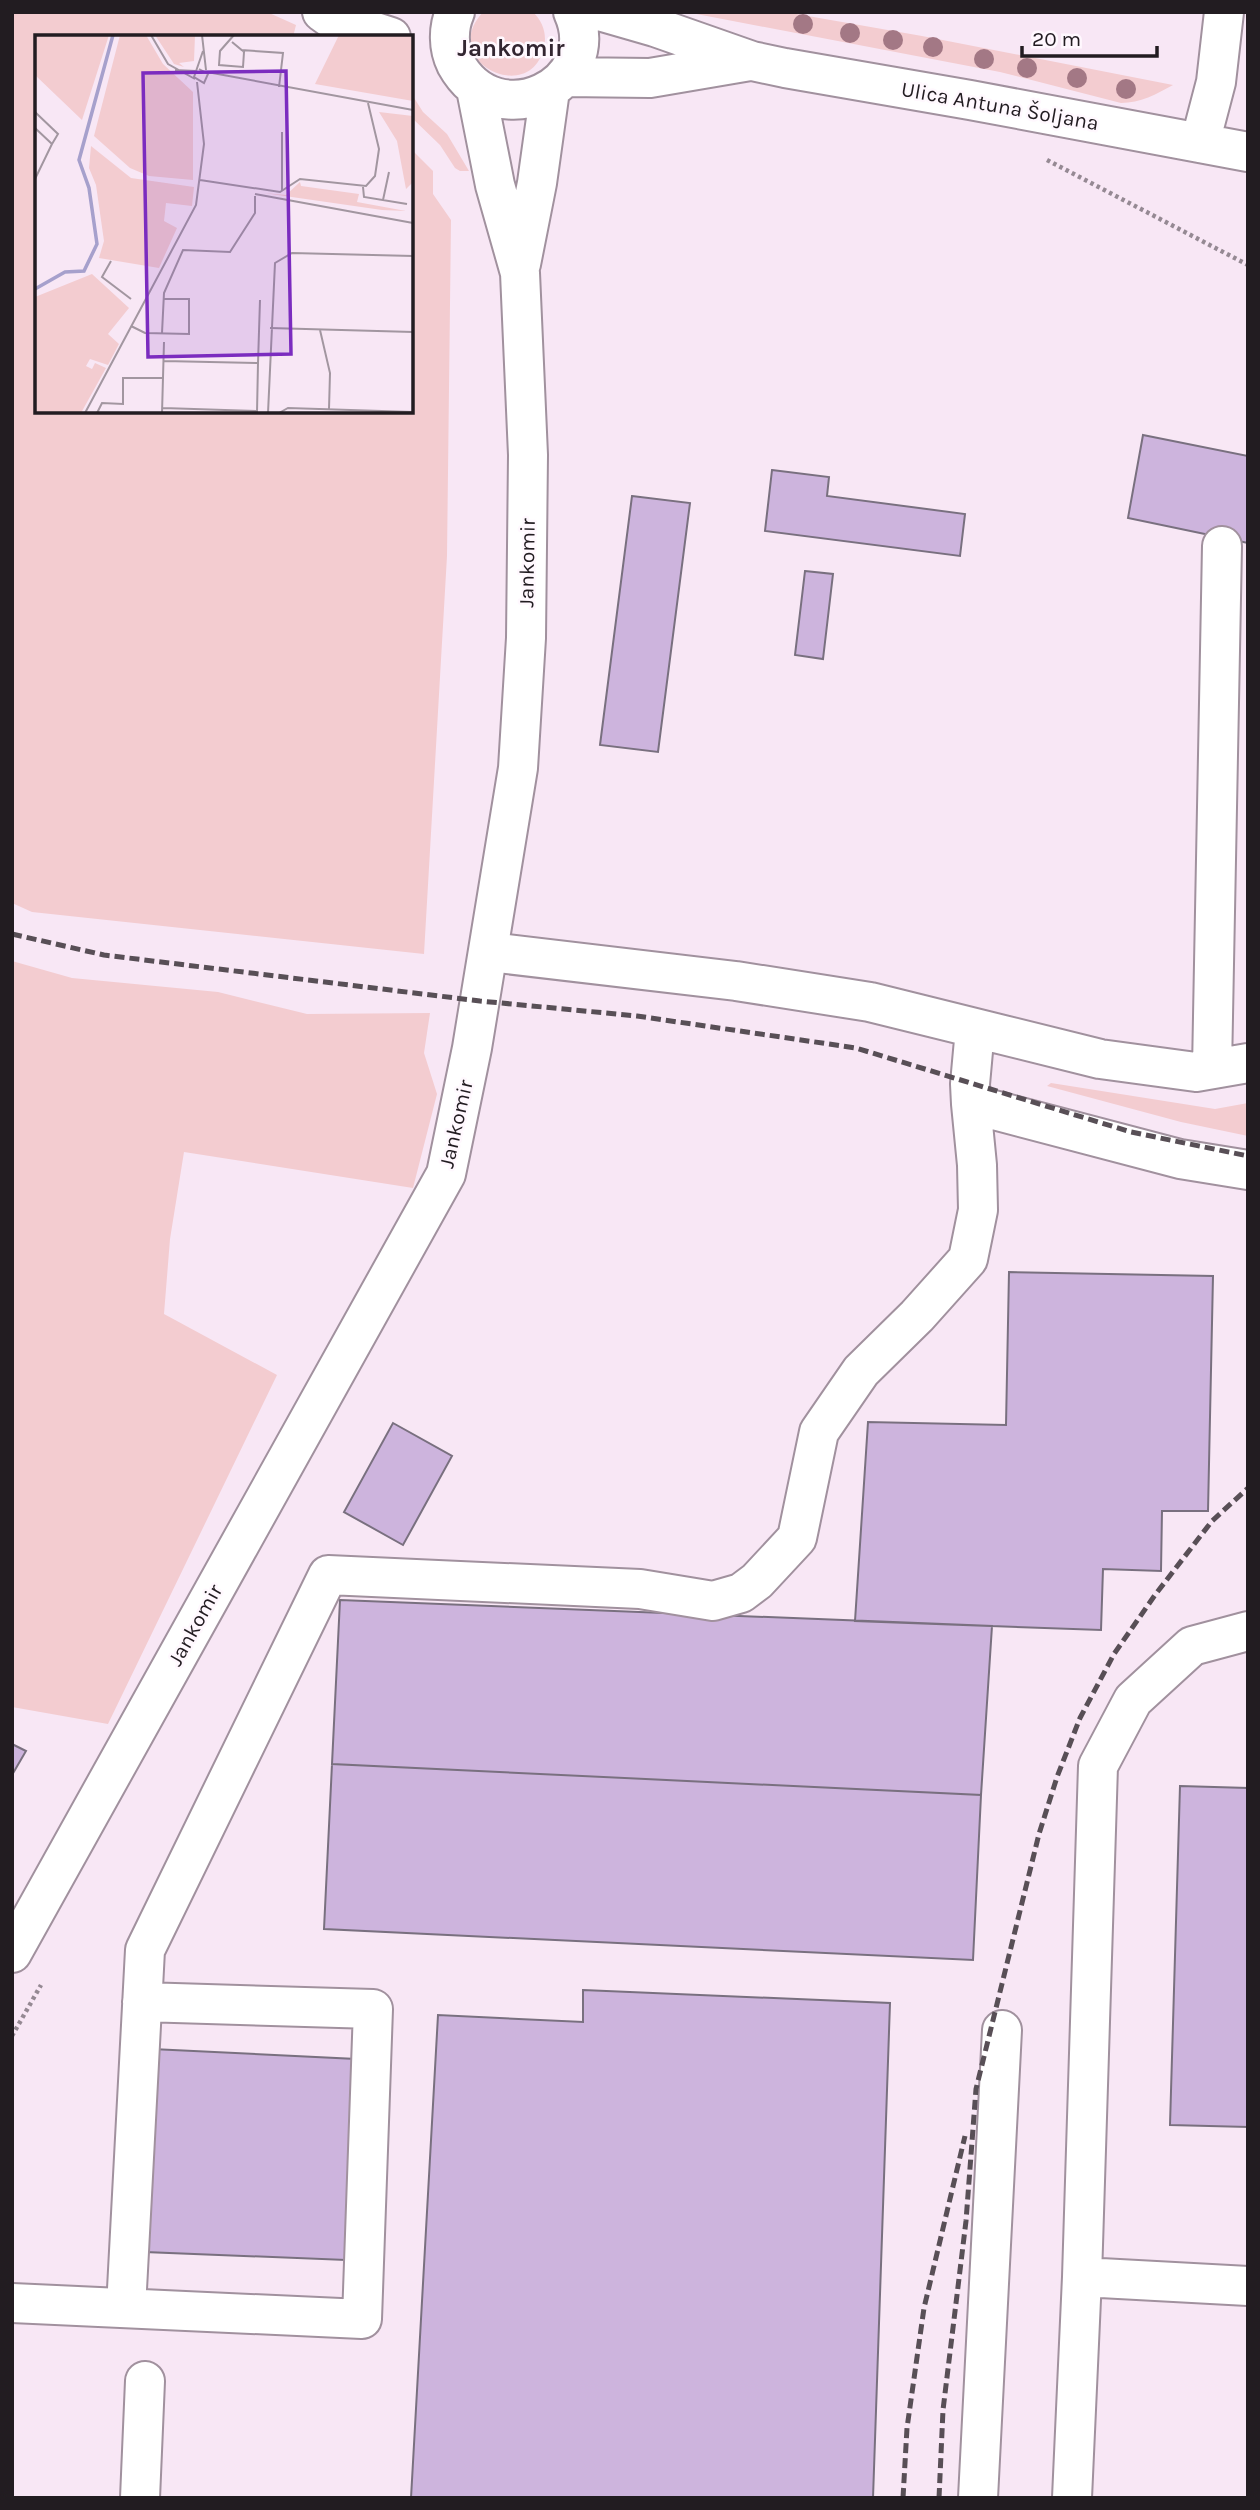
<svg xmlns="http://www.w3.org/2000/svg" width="1260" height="2510" font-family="Karla,sans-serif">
	<rect width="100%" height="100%" fill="#f8e7f5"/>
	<path fill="#f3ccd0" d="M12 12H267L296 25 293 37H37V411H411V149L433 171V194L451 220 447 556 424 954 32 912 12 903Z
		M483 12H533C543 22 547 34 544 47 531 107 437 62 483 12Z
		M686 12H785L922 36 1173 85C1157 94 1140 103 1121 103L1000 72Z
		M411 93 423 112 447 134 469 171H460L455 168 440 145 411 117Z
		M12 961 72 978 218 992 307 1014 430 1013 424 1053 437 1094 413 1188 184 1152 170 1239 164 1314 277 1375 108 1724 12 1707Z
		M1051 1083 1215 1109 1248 1103V1136L1181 1122 1047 1086Z"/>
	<path fill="#cdb4dd" stroke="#79707f" stroke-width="2" d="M1143 435 1248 456V543L1128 518Z
		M772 470 829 477 827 496 965 514 960 556 765 531Z
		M632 496 690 503 658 752 600 745Z
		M805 571 833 574 823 659 795 655Z
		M1009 1272 1213 1276 1208 1511H1162L1161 1571 1103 1569 1101 1630 855 1621 868 1422 1006 1425Z
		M393 1423 452 1456 403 1545 344 1512Z
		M340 1600 992 1626 981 1795 332 1764Z
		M12 1744 26 1751 12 1775Z
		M332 1764 981 1795 973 1960 324 1929Z
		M1180 1786 1248 1788V2127L1170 2125Z
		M583 1990 890 2003 873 2498H411L438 2015 583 2022Z
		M152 2049 356 2059 346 2260 145 2252Z"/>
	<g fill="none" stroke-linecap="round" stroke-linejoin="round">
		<g stroke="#a1919e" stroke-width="42">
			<path id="minor" d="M322 12 329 17 391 37
				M455 12C448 28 448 48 456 64 497 138 606 85 573 12
				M603 12 655 27 752 61 785 68 970 100 1248 152
				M565 77 650 78 750 61
				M1200 143 1216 82 1224 12
				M521 264 537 183 550 90
				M489 952 736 981 870 1002 1100 1059 1196 1072 1248 1063
				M975 1029 970 1084 971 1104 1180 1159 1248 1170
				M1212 1069 1222 546
				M12 1953 446 1174 472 1048 518 768 526 638 528 455 520 273 495 185 476 89
				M1082 2277 1248 2286
				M12 2303 362 2319 373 2009 142 2002
				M126 2308 145 1950 328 1575 640 1589 713 1601 741 1593 757 1581 797 1538 819 1432 861 1371 917 1316 968 1259 978 1210 977 1165 971 1104
				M140 2498 145 2381
				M978 2498 1002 2030
				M1072 2498 1082 2277 1098 1766 1133 1700 1192 1646 1248 1631"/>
		</g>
		<path stroke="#958993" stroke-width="4.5" stroke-dasharray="3.5 3.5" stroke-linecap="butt" d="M1047 160 1248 265
			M12 2036 41 1985"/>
		<use href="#minor" stroke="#fff" stroke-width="38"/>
		<path stroke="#584f56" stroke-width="5" stroke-dasharray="10 5" stroke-linecap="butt" d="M12 934 104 955 480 1001 637 1016 856 1048 1131 1132 1248 1156
			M903 2498 907 2428 924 2308 965 2136
			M939 2498 943 2410 966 2221 976 2089 1039 1834 1057 1777 1080 1718 1114 1654 1155 1595 1212 1521 1248 1488"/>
	</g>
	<g fill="#a37885">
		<circle cx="803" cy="24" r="10"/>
		<circle cx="850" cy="33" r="10"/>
		<circle cx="893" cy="40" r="10"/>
		<circle cx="933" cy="47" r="10"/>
		<circle cx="984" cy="59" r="10"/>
		<circle cx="1027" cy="68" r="10"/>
		<circle cx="1077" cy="78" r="10"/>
		<circle cx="1126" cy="89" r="10"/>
	</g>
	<g text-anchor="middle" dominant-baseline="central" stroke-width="5" stroke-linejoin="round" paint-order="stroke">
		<g font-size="21" fill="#221c21" stroke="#fff8fe">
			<text transform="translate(1000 106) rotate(10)">Ulica Antuna Šoljana</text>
			<text transform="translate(527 563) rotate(-89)">Jankomir</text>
			<text transform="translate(456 1124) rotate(-77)">Jankomir</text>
			<text transform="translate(195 1625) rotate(-61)">Jankomir</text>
		</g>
		<g font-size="24" font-weight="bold" fill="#332631" stroke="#fff8fe">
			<text x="511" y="48">Jankomir</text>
		</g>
	</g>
	<g transform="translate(35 35)">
		<rect width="378" height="378" fill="#f8e7f5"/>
		<path d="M0 0H74L47 85 0 40ZM85 0H111L128 29 158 57V145L114 141 95 133 59 101ZM120 0H160L159 26 144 28 149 32 139 29ZM304 0H378V66L280 49ZM344 77 378 81V147L371 154 362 106ZM56 111 96 143 159 152 157 171 131 168 129 186 142 193 124 233 64 223 69 206 61 150 54 133ZM265 147 266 151 324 159 322 167 371 176 347 175 229 158 251 160ZM57 239 94 273 73 299 84 309 73 330 55 324 51 331 57 334 60 328 71 333 46 378H0V262Z" fill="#f3ccd0"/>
		<path fill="none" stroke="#a6a0cc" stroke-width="3.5" d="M0 254 30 237 49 236 62 209 54 153 44 125 78 0"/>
		<path fill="none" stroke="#a296a0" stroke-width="2" d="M116 0 133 29 160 44M167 0 171 35M197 7 209 17 208 32 184 30 185 16 199 0M206 15 248 18 244 52M164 34 173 39 169 48 159 42 168 16M140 35 161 36M172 37 378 75M0 77 23 99 17 109M0 93 17 109 0 144M165 145 245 157 265 144 331 151 340 141 344 114 333 68M328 152 329 162 372 169M247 156V97M220 159 378 188M348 165 354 137M76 226 67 242 96 264M96 291 110 298 154 299V264H128M235 293 378 297M285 295 295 338 294 374M127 298 129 258 148 215 195 217 220 178V161M129 326 223 328 225 265M128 373 222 376M222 377 223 328M50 378 161 170 169 109 162 47M62 378 67 368 88 369V343H128M127 378 129 307M233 378 240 228 257 218 378 221M244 378 253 373 378 377"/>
		<path fill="#7b2cbf" fill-opacity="0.15" stroke="#7b2cbf" stroke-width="3.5" d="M251 36 256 319 113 322 108 38Z"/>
		<rect width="378" height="378" fill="none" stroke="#221c21" stroke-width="3.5"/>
	</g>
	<rect width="1260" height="2510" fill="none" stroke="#221c21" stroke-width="28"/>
	<path d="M1022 46v10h135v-10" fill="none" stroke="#221c21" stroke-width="3.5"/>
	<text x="1032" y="46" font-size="21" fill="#221c21" stroke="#fff8fe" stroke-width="5" paint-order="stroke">20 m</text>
</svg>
